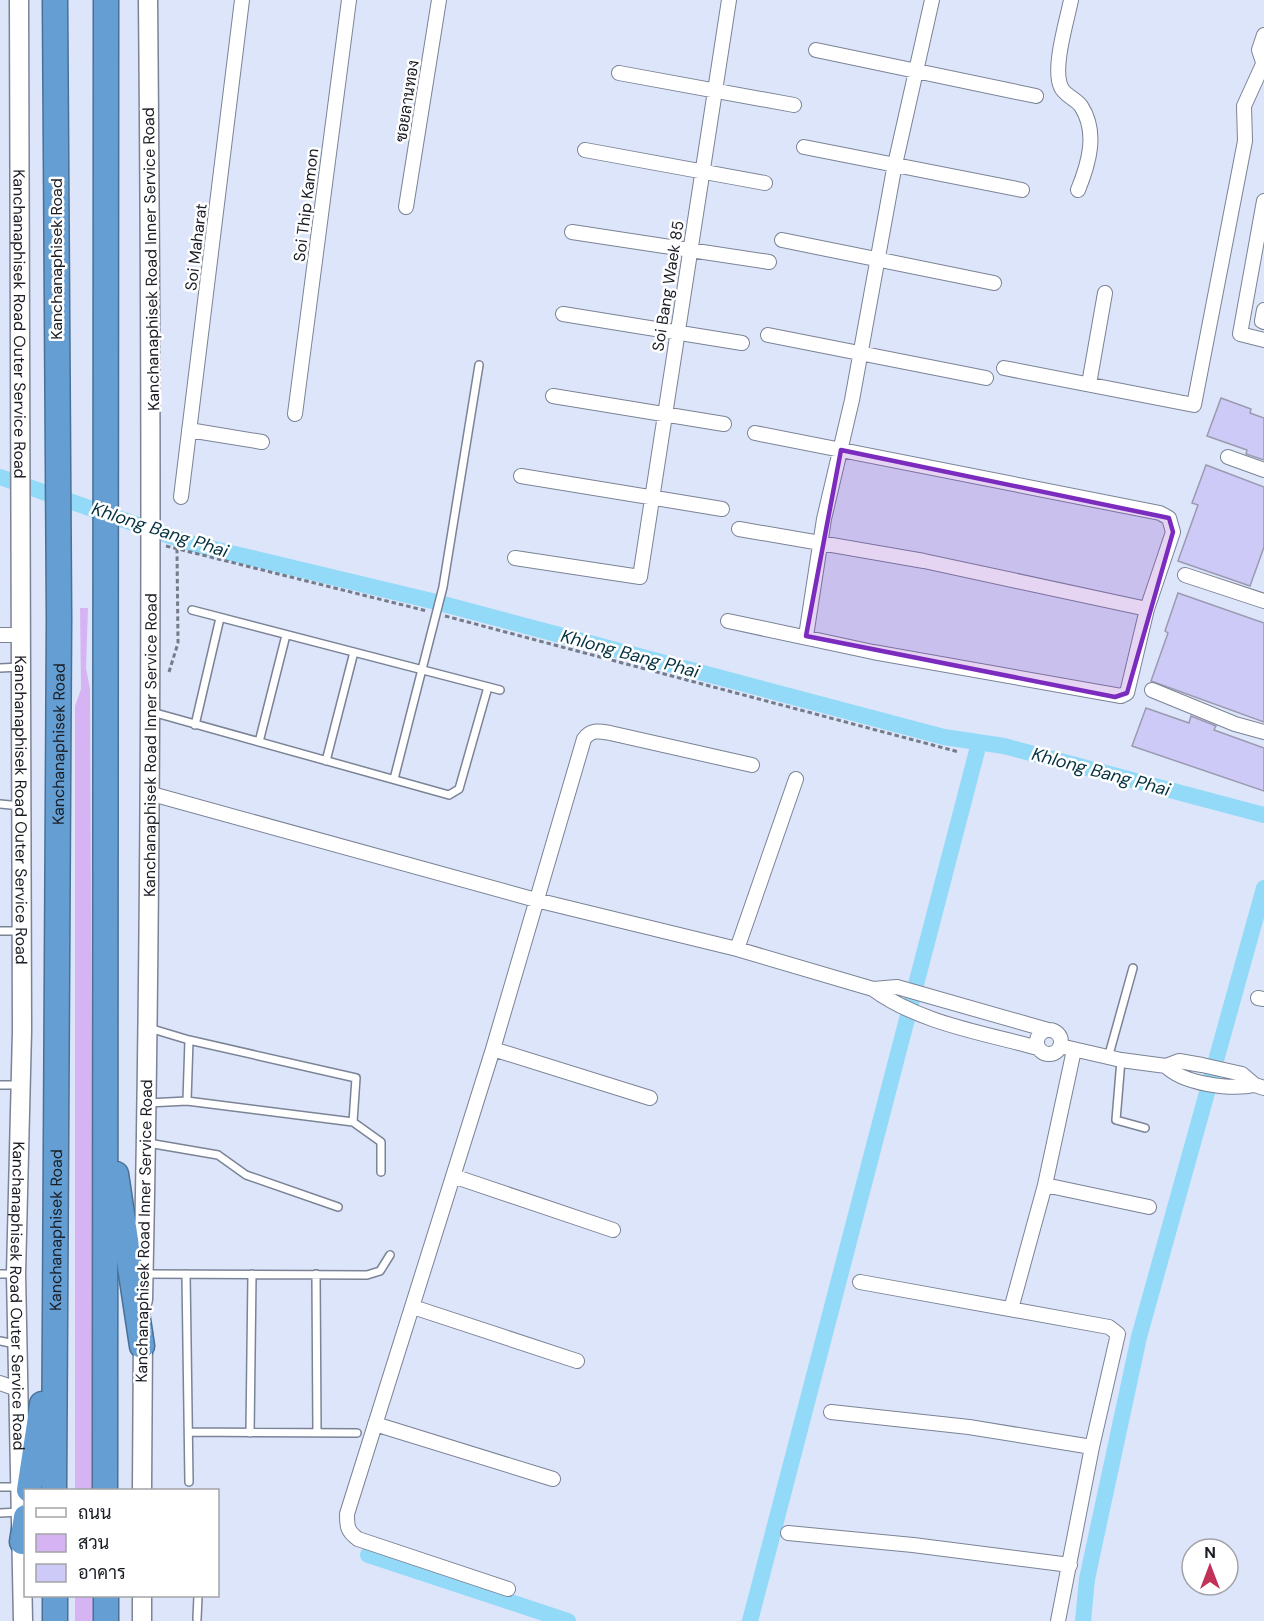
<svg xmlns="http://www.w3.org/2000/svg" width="1264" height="1621" font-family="'DM Sans',Sarabun,sans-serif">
	<rect width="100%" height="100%" fill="#dce5fa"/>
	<path fill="#d6b4f4" d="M80 608H88L86 668 90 689 94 1490H75V706L81 689Z
		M75 1596H95V1621H75Z"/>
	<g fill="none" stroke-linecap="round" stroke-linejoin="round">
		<path stroke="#92daf8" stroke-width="16" d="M0 477 193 544 432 601 944 737 1004 746 1264 815
			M368 1555 568 1621
			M750 1621 979 743
			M1083 1621 1087 1579 1139 1337 1264 888"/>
	</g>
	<path fill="#cdcaf7" stroke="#9b9aaf" stroke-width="1.5" d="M1221 398 1251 409 1250 413 1264 418V460L1246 454 1247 450 1207 436Z
		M1206 465 1264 487V547L1250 586 1178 561 1198 505 1192 503Z
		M1178 593 1264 623V722L1151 681 1168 633 1165 631Z
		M1146 708 1189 723 1191 716 1216 726 1214 730 1264 748V791L1132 746Z"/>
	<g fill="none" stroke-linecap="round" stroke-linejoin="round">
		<g stroke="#7b8396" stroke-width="10">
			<path id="lane" d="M192 610 500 690
				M0 668 20 667
				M152 712 449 795 459 789 488 687
				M195 725 220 618
				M259 742 286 635
				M326 761 354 652
				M394 779 443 587 479 365
				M0 804 21 806
				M0 931H21
				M1108 1058 1133 968
				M1121 1060 1116 1120 1145 1128
				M0 1085H18
				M187 1101 353 1122 356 1078 189 1040
				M148 1103 187 1101 189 1040 149 1028
				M353 1122 381 1142V1172
				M148 1143 218 1155 246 1175 338 1207
				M0 1274H15
				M144 1274 367 1275 380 1271 390 1255
				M186 1274 189 1482
				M316 1274 317 1433
				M0 1341 15 1344
				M189 1432 357 1433
				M250 1433 252 1274
				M0 1487H18
				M0 1513 20 1512
				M197 1619 198 1596"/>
		</g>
		<g stroke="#7b8396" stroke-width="16">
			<path id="street" d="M1071 0C1067 21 1052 68 1061 87 1064 95 1076 99 1081 106 1098 132 1089 163 1078 190
				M1264 35 1259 50 1264 65
				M816 50 1036 96
				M619 73 794 105
				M804 147 1022 190
				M585 150 765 183
				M1264 201 1240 334 1264 340
				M406 207 439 0
				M572 232 769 262
				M782 240 994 283
				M1264 310 1262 321 1264 322
				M563 314 742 343
				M768 335 986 378
				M1004 368 1194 405 1245 141 1244 106 1264 62
				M1089 384 1105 293
				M553 396 724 424
				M295 414 349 0
				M189 430 262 442
				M1228 457 1264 470
				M521 476 722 509
				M181 497 242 0
				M739 529 924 561 1147 609
				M515 558 640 577 729 0
				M1185 575 1264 601
				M728 621 873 652 1121 696 1127 693 1147 609 1173 532 1169 518 1160 513 755 433
				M0 635H20
				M806 636 824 519 852 400 894 169 932 0
				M1152 690 1235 724 1264 732
				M152 794 536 900 737 949 873 989C919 1023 984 1033 1038 1048
				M737 949 796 779
				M873 989 897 987 1048 1030
				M1258 998 1264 999
				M1037 1042a12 12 0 1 1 24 0a12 12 0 1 1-24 0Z
				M1060 1046 1121 1060 1166 1066 1179 1061 1202 1065 1242 1074 1255 1085 1264 1088
				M493 1049 650 1098
				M1166 1066C1183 1084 1231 1090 1255 1085
				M453 1176 613 1230
				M1045 1185 1149 1207
				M860 1282 1109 1327 1118 1334 1092 1447 1058 1621
				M413 1307 577 1361
				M1011 1309 1045 1185 1074 1050
				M0 1383 17 1389
				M831 1412 969 1427 1092 1447
				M375 1424 553 1479
				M788 1533 913 1545 1070 1565
				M508 1589 358 1539C347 1531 347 1526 347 1514L493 1049 584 739C591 729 599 731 610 733L752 765"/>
		</g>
		<g stroke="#7b8396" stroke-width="21">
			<g id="secondary">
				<path id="s1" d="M19 0 22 1031 16 1274 23 1621"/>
				<path id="s2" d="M143 1300C152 866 152 433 148 0"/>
				<path d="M142 1490 143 1333"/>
				<path d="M142 1596V1621"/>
			</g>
		</g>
		<g stroke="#4a7095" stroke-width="27">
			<g id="highway">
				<path d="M116 1174 142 1346"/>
				<path d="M29 1490 42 1404"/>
				<path id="s3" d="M54 1490 59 618 55 0"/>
				<path d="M105 1490C101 994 109 497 106 0"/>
				<path d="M22 1542 26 1517"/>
				<path d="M55 1596V1621"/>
				<path d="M106 1596V1621"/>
			</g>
		</g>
		<path stroke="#757b88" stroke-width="3" stroke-dasharray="4.5 3" stroke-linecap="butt" d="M166 546 427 611
			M445 616 959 752
			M169 672 178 643 177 550"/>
		<use href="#lane" stroke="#fff" stroke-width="7"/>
		<use href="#street" stroke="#fff" stroke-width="14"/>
		<use href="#secondary" stroke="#fff" stroke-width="18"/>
		<use href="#highway" stroke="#649ed2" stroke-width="24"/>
	</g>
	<path fill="#7b2cbf" fill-opacity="0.2" stroke="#7b2cbf" stroke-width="4.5" stroke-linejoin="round" d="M841 450 1169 518 1173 532 1127 693 1115 697 806 636Z"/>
	<g text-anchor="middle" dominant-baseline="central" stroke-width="5" stroke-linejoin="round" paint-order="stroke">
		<g font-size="16" fill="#191c23" stroke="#fff">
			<text transform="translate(407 101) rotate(-81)">ซอยลานทอง</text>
			<text transform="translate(306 205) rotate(-83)">Soi Thip Kamon</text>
			<text transform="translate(196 247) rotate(-83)">Soi Maharat</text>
			<text transform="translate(56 259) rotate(-90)">Kanchanaphisek Road</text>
			<text transform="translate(151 259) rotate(-91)">Kanchanaphisek Road Inner Service Road</text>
			<text transform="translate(668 286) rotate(-81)">Soi Bang Waek 85</text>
			<text stroke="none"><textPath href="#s1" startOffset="324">Kanchanaphisek Road Outer Service Road</textPath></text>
			<text stroke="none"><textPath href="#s3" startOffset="746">Kanchanaphisek Road</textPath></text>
			<text stroke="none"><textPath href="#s2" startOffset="555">Kanchanaphisek Road Inner Service Road</textPath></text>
			<text stroke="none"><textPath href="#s1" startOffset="810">Kanchanaphisek Road Outer Service Road</textPath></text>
			<text stroke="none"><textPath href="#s3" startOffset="260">Kanchanaphisek Road</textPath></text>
			<text transform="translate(144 1231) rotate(-89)">Kanchanaphisek Road Inner Service Road</text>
			<text stroke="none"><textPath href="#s1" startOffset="1296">Kanchanaphisek Road Outer Service Road</textPath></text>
		</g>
		<g font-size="18" font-style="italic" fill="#053241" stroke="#fff">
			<text transform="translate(160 530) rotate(18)">Khlong Bang Phai</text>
			<text transform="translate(630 654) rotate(15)">Khlong Bang Phai</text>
			<text transform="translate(1101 772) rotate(15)">Khlong Bang Phai</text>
		</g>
	</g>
	<rect x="24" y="1489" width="195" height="108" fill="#ffffff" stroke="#a3a4a7" stroke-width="1.5"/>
	<rect x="36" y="1508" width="30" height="9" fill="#ffffff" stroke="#a3a4a7" stroke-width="1.5"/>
	<text x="78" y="1519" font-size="18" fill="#191c23">ถนน</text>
	<rect x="36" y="1534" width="30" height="18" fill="#d6b4f4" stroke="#a3a4a7" stroke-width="1.5"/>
	<text x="78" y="1549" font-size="18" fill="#191c23">สวน</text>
	<rect x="36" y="1564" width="30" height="18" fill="#cdcaf7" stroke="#a3a4a7" stroke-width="1.5"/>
	<text x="78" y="1579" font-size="18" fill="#191c23">อาคาร</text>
	<g transform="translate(1210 1567)"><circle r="28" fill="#ffffff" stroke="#a3a4a7" stroke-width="1.5"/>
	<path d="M0-4.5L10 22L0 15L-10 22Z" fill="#c13158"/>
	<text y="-9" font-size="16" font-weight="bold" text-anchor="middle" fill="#191c23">N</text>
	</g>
</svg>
